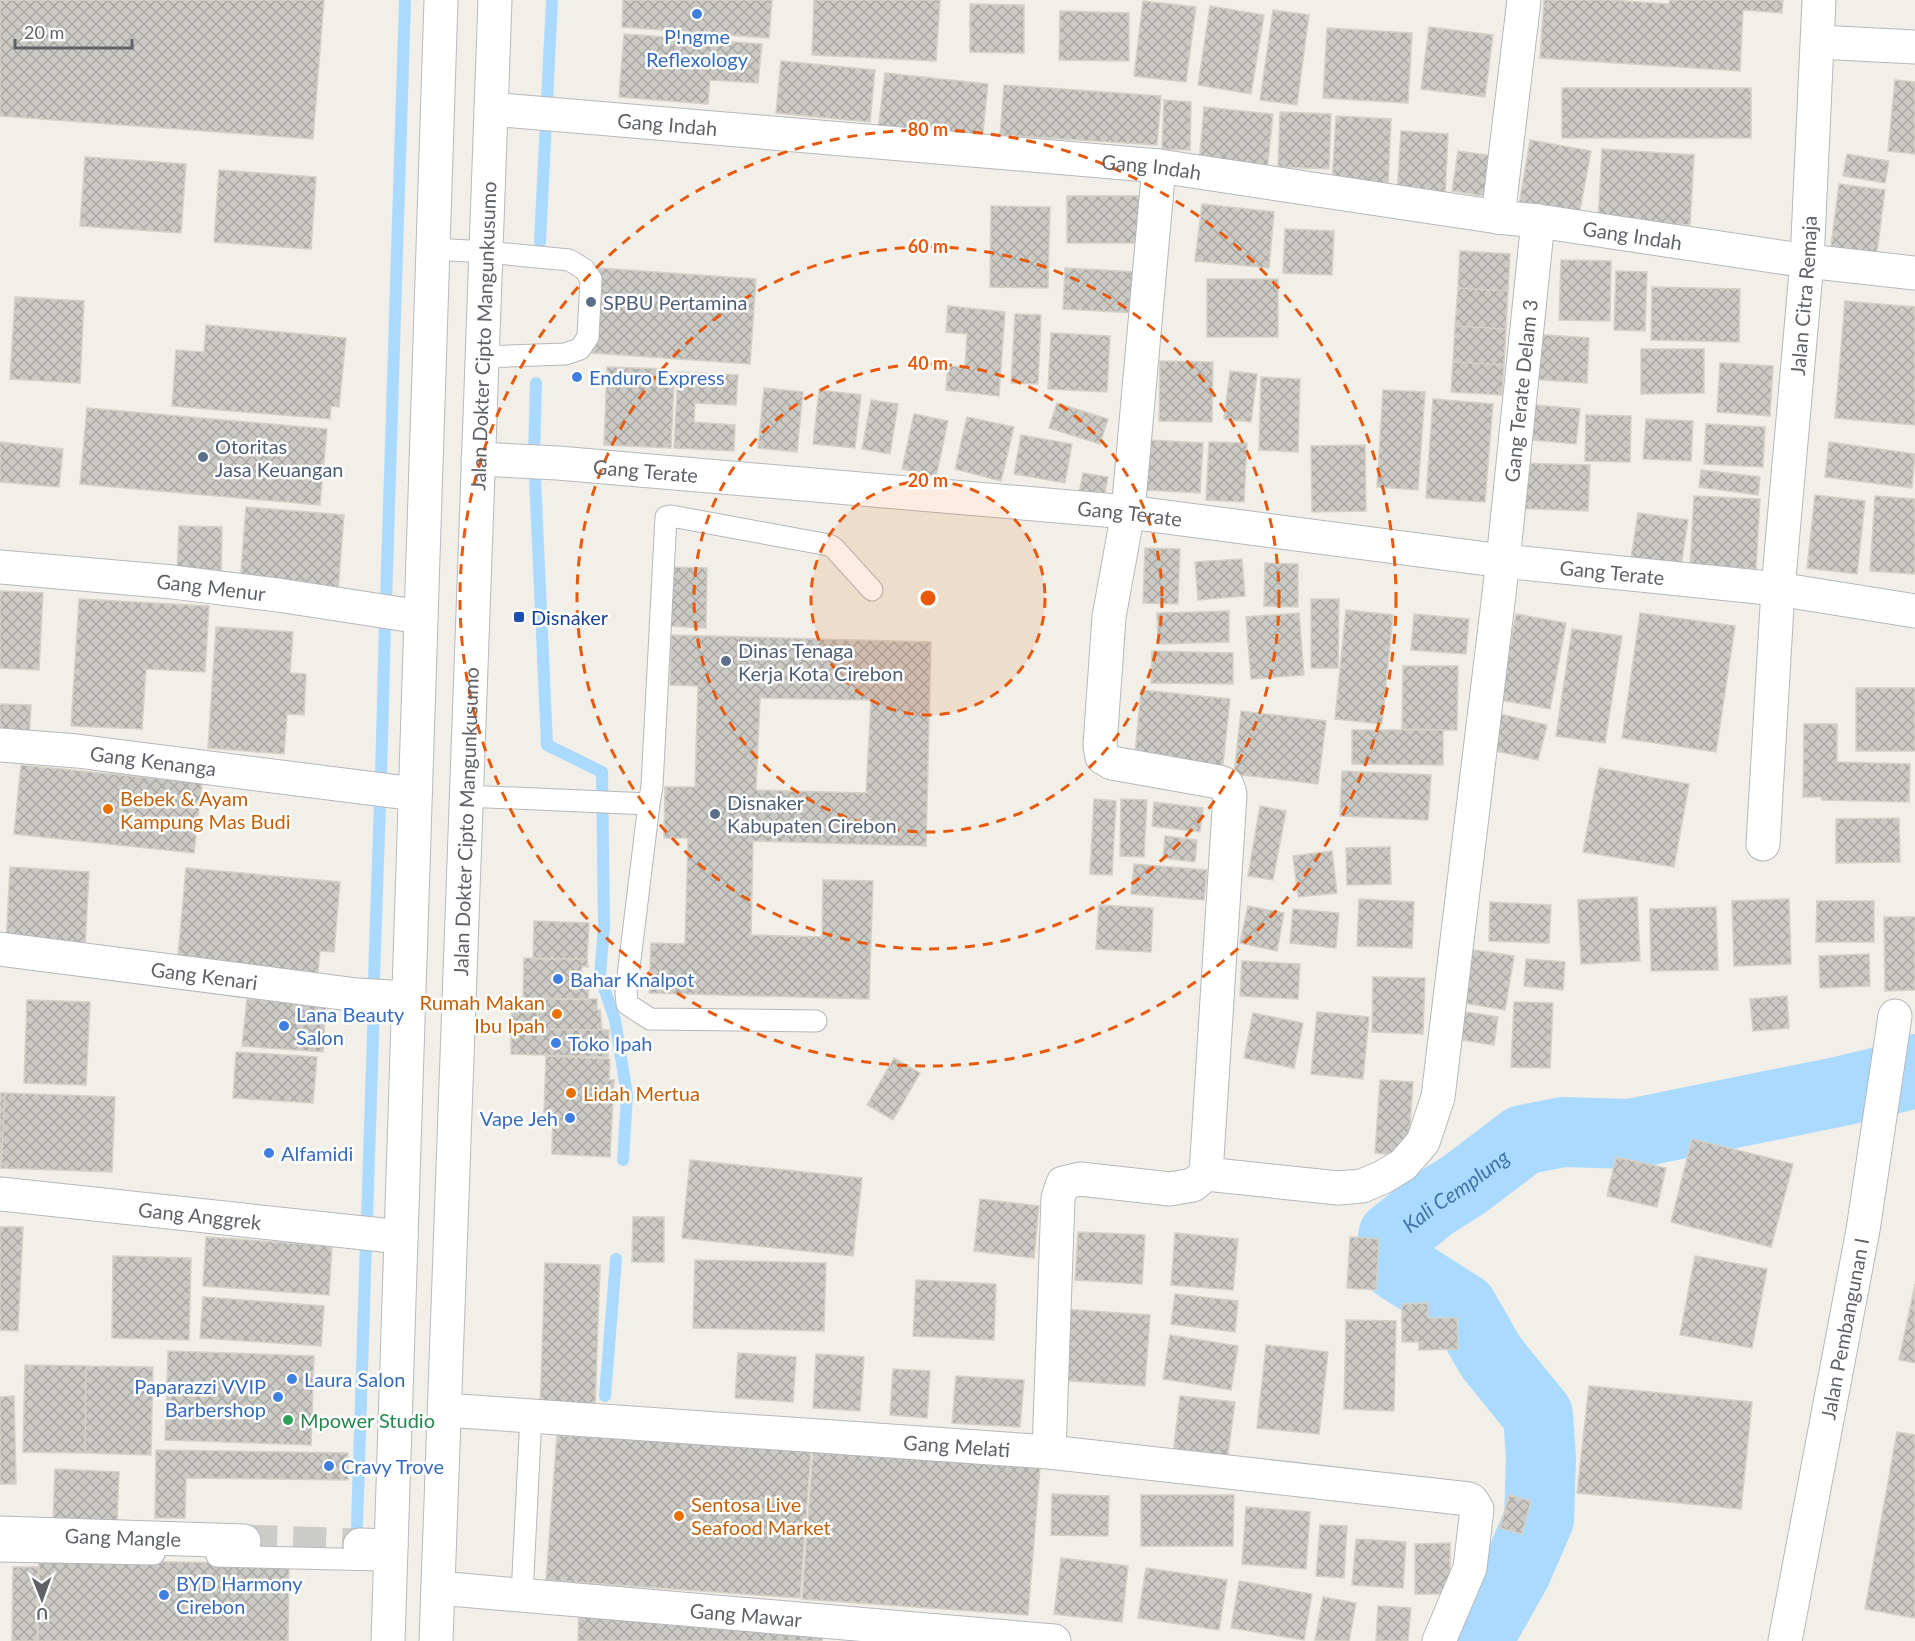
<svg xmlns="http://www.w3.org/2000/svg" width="1915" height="1641" font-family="Lato,sans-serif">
	<defs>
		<pattern id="building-cross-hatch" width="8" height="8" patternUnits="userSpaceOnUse" patternTransform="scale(1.5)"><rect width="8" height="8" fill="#cccac5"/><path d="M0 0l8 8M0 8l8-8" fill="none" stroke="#a9a8a4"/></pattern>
	</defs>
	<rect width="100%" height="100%" fill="#f1efe8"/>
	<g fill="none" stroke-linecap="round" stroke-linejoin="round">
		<path stroke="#aadaff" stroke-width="12" d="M540 242 552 0
			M536 383 534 456 547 745 602 772 604 926 600 976 615 1020 627 1095 623 1160
			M386 601 405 0
			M381 779 385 622
			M374 978 380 803
			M367 1218 374 1005
			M605 1396 616 1259
			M357 1526 366 1243"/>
		<path stroke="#aadaff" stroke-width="70" id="s1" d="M1477 1641 1517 1570 1539 1519 1541 1458 1538 1415 1491 1357 1463 1308 1397 1266 1393 1236 1432 1205 1465 1184 1523 1140 1563 1132 1630 1134 1842 1091 1904 1076 1915 1069"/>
	</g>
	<path fill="url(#building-cross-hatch)" stroke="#d6d1c6" stroke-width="1.5" fill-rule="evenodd" d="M0 0H324L313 139 0 116Z
		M623 0H772L769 38 622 27Z
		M814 0H940L936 61 812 55Z
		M1544 0H1609L1669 4 1670 0H1783L1782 13 1743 10 1740 71 1540 58Z
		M1143 1 1196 7 1186 82 1134 76Z
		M970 4 1024 5V53L970 52Z
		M1210 6 1264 15 1251 94 1198 85Z
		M1273 10 1309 15 1297 105 1260 100Z
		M1060 11 1129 13V61L1059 60Z
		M1429 27 1493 35 1485 97 1421 89Z
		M1327 28 1412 33 1408 103 1323 98Z
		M624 34 762 44 758 83 710 80 708 104 619 97Z
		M781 61 875 70 870 122 776 113Z
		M885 73 988 84 982 141 878 130Z
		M1895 80 1915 82V154L1888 151Z
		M1004 85 1161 96 1157 145 1000 135Z
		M1562 88H1751V138H1562Z
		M1164 100 1191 102 1190 150 1162 149Z
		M1204 107 1273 114 1267 171 1199 164Z
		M1280 112 1331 114 1329 169 1278 167Z
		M1336 116 1391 119 1388 187 1332 184Z
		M1401 131 1448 134 1445 196 1397 194Z
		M1530 140 1591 151 1579 215 1519 205Z
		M1602 149 1694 155 1690 225 1598 220Z
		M1458 151 1494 156 1489 197 1452 191Z
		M1847 154 1889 161 1885 183 1843 176Z
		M85 157 186 164 181 233 80 226Z
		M219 170 316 177 311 249 214 242Z
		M1839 184 1885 190 1875 268 1829 261Z
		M1067 196H1139V243H1067Z
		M1202 204 1274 212 1269 268 1195 261Z
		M991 206 1050 207 1048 288 990 287Z
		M1285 229 1334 231 1332 275 1283 273Z
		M1460 251 1510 254 1508 291 1458 288Z
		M1561 260 1611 261 1610 321 1559 320Z
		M599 268 756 279 750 364 592 353Z
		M1065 268 1137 272 1135 313 1063 309Z
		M1616 271 1647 272 1645 331 1614 330Z
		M1207 279H1278V337H1207Z
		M1652 287 1740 289 1739 342 1651 340Z
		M1458 288 1508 291 1506 329 1455 326Z
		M15 297 84 301 80 383 10 379Z
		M1845 301 1915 307V425L1835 418Z
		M948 306 1005 312 999 396 946 390 948 366 965 367 967 334 946 332Z
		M1015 314 1041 315 1038 384 1011 383Z
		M206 325 346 338 339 407 331 406 330 419 172 406 176 350 204 352Z
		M1455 326 1506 329 1504 365 1453 362Z
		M1051 333 1110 336 1107 392 1048 389Z
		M1532 334 1589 338 1587 383 1530 379Z
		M1641 349H1704V393L1641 394Z
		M1160 361 1213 362 1212 422 1159 421Z
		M1453 362 1504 365 1502 395 1451 392Z
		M1720 363 1773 366 1770 416 1717 412Z
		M607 367 668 369V384H674L671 448 604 445Z
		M1230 371 1257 374 1251 422 1224 419Z
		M678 372 738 375 736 405 695 403 694 422 735 425 734 451 674 448Z
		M1261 377 1300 379 1298 452 1259 450Z
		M764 388 803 392 797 452 758 448Z
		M819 390 861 395 855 448 813 444Z
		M1383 390 1425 392 1418 490 1377 487Z
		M1433 399 1493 404 1485 502 1426 498Z
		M871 400 898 404 890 454 862 449Z
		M1057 403 1108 419 1100 444 1049 428Z
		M1523 404 1580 409 1576 444 1521 439Z
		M87 408 327 429 320 505 80 484Z
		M914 414 948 421 936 477 902 469Z
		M1586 415 1631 416 1630 462 1585 461Z
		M967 417 1014 427 1001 481 955 469Z
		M1646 419 1693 421 1691 461 1643 459Z
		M1706 424 1765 427 1763 467 1704 464Z
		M1021 435 1072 444 1065 483 1014 474Z
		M1149 440 1203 443 1200 493 1146 490Z
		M0 442 63 449 59 487 0 482Z
		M1209 442 1247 443 1244 502 1206 500Z
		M1829 442 1915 454 1912 488 1825 477Z
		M1365 445 1366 511 1312 512 1311 446Z
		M1516 463 1590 465 1588 511 1514 508Z
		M1701 470 1760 477 1758 495 1699 487Z
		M1083 473 1108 477 1102 507 1077 503Z
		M1815 495 1865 501 1857 574 1807 568Z
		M1694 496 1760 499 1756 569 1690 565Z
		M1875 496 1915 499V574L1870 571Z
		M246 507 344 515 338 591 240 584Z
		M1638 513 1688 520 1681 566 1631 558Z
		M179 526 222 527 221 576 177 575Z
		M1145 548 1180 549 1178 604 1143 603Z
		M1242 559 1245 596 1198 600 1195 562Z
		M1265 563 1298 564V607L1264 606Z
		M669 567 707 568 706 628 668 626Z
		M0 591 43 593 39 670 0 668Z
		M79 599 209 606 205 672 146 669 142 729 71 726Z
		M1311 599H1339L1338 668H1311Z
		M1346 610 1393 615 1382 724 1335 719Z
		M1229 611V642L1158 644 1157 613Z
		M1299 613 1304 675 1251 679 1246 617Z
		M1640 613 1735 626 1716 752 1622 738Z
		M1414 614 1469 619 1466 654 1411 650Z
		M1516 614 1566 623 1550 709 1500 700Z
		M216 627 293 632 290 673 306 674 304 715 287 714 284 754 208 748Z
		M1572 629 1622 636 1605 743 1556 736Z
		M671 635 931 642 926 846 753 841 751 935 822 937 823 880 873 881 869 999 649 993 651 943 685 944 688 838H664L665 787H695L698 686 670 685ZM760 698 871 700 866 793 756 790Z
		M1152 651 1233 653V684L1151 683Z
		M1403 666H1458L1457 730 1402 729Z
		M1856 688H1915V751H1856Z
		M1141 690 1230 699 1222 773 1134 765Z
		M0 704 31 705 29 739 0 738Z
		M1241 711 1326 721 1318 784 1234 774Z
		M1500 714 1547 725 1538 760 1491 750Z
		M1804 724H1837V762L1910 764 1909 802 1822 800V797H1803Z
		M1352 730H1443V765L1352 764Z
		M21 765 202 783 194 853 14 834Z
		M1599 768 1689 784 1674 867 1583 852Z
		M1342 771 1431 775 1428 820 1340 816Z
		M1094 799 1116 801 1112 875 1090 874Z
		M1121 799 1147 800 1144 857 1120 856Z
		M1154 802 1203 808 1200 832 1152 826Z
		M1260 806 1286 811 1273 880 1248 876Z
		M1899 818 1900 862 1836 863V819Z
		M1165 836 1197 840 1195 862 1163 858Z
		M1390 847 1391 884 1347 885 1346 848Z
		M1332 851 1337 893 1298 897 1293 856Z
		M1134 864 1207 870 1204 900 1131 894Z
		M10 867 89 872 85 948 6 944Z
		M186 868 340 882 334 952 320 951 317 980 177 967Z
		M1637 897 1640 961 1581 964 1578 900Z
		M1359 899 1414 902 1412 948 1357 946Z
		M1789 899 1791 964 1734 966 1732 901Z
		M1817 901H1874V942H1816Z
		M1490 902 1551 905 1549 943 1489 941Z
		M1099 905 1153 908 1151 952 1096 949Z
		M1248 906 1284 913 1277 951 1240 943Z
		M1716 907 1718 970 1651 971 1650 909Z
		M1293 909 1339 913 1336 948 1290 943Z
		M1884 917H1915V990L1885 991Z
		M534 921 589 923 587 959H533Z
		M1460 948 1514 956 1505 1010 1451 1001Z
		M1869 954 1870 986 1820 988 1819 956Z
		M524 958 587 959 588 967 582 966 581 982 589 983 588 1000 523 998Z
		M1526 959 1565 962 1563 990 1524 986Z
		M1242 961 1300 964 1298 999 1240 996Z
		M1373 977 1425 978 1423 1034 1372 1032Z
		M1787 996 1789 1028 1753 1031 1750 999Z
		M512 998 597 999V1010H600L601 1018 602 1030 511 1029Z
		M247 999 326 1005 323 1052 242 1046Z
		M27 1000 90 1002 86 1085 24 1083Z
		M1514 1002 1553 1003 1550 1068 1511 1067Z
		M1453 1010 1498 1017 1494 1045 1449 1038Z
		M1317 1012 1369 1017 1363 1079 1311 1074Z
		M1253 1013 1303 1023 1294 1068 1244 1058Z
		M511 1029 609 1030 608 1057 511 1054Z
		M236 1052 317 1057 313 1103 233 1098Z
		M546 1056 610 1059 609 1080H614L610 1157 552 1154 553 1113H544Z
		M894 1058 920 1073 893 1120 867 1105Z
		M1380 1080 1413 1082 1408 1156 1375 1153Z
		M0 1093H5L1 1168H0Z
		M5 1093 115 1097 112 1172 1 1168Z
		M1692 1139 1793 1164 1771 1247 1671 1222Z
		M1616 1157 1666 1168 1657 1207 1607 1196Z
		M690 1160 862 1178 853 1256 682 1238Z
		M980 1199 1039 1206 1034 1258 974 1251Z
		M633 1217H664V1262H632Z
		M0 1227H23L18 1331 0 1330Z
		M1078 1232 1145 1235 1142 1284 1075 1280Z
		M1175 1233 1238 1239 1233 1290 1171 1285Z
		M206 1237 332 1246 329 1295 203 1286Z
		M1350 1237 1379 1239 1376 1290 1347 1288Z
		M113 1256 191 1258 189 1340 112 1338Z
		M1695 1256 1767 1269 1752 1348 1680 1335Z
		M695 1260 826 1263 824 1331 693 1328Z
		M545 1263 600 1265 595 1410 540 1409Z
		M916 1280 996 1284 994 1340 913 1336Z
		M1915 1284V1363L1899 1360Z
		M1175 1294 1238 1301 1235 1332 1171 1324Z
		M203 1297 324 1306 321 1346 200 1338Z
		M1428 1303V1318H1457L1458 1349 1419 1350V1342H1402V1304Z
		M1062 1309 1150 1315 1145 1386 1057 1380Z
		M1346 1320 1396 1321 1394 1411 1344 1409Z
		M1170 1335 1238 1346 1231 1390 1163 1379Z
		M1266 1345 1328 1352 1319 1434 1257 1428Z
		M168 1351 314 1356 311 1445 165 1440Z
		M738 1353 796 1357 793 1402 735 1398Z
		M816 1354 864 1357 860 1411 813 1408Z
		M25 1365 86 1366 85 1453 23 1452Z
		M86 1366 153 1367 151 1455 85 1453Z
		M893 1369 930 1371 927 1418 890 1415Z
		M956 1376 1024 1380 1020 1427 952 1423Z
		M1589 1386 1752 1402 1741 1509 1577 1493Z
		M14 1396 16 1484H0V1397Z
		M1180 1396 1235 1402 1227 1461 1173 1454Z
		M1897 1432 1915 1435V1618L1865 1609Z
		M557 1435 811 1451 800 1598 546 1580Z
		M156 1450 348 1453V1480L186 1478 185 1518H155Z
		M813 1451 1040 1468 1028 1615 802 1599Z
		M55 1469 119 1472 117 1523 53 1521Z
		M1052 1494 1109 1496 1108 1536 1051 1535Z
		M1141 1495H1234L1233 1546H1141Z
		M1509 1495 1531 1501 1522 1534 1500 1528Z
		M1246 1507 1310 1512 1306 1569 1242 1564Z
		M1320 1525 1347 1526 1344 1578 1316 1576Z
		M1356 1539 1406 1542 1403 1588 1352 1585Z
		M1450 1543V1594H1415V1544Z
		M1061 1558 1128 1566 1122 1622 1054 1614Z
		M39 1560 244 1563 289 1567 288 1641H38Z
		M13 1567H38L37 1641H12Z
		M1146 1568 1227 1580 1219 1630 1138 1618Z
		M1239 1581 1312 1594 1304 1640 1231 1628Z
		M1323 1597 1356 1603 1349 1641 1315 1640Z
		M1378 1606 1411 1608 1408 1641H1376Z
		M579 1607 822 1624V1641H578Z"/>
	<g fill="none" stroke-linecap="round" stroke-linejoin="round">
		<path stroke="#ccccc8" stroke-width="33" stroke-dasharray="33 16" stroke-linecap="butt" d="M244 1541 360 1545"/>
		<g stroke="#b5b8bc" stroke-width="23">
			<path id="service" d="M433 249 486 252 569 260 584 269 591 279 588 337 580 349 565 354 482 357
				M466 796 649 804 652 786 666 517 671 516 829 545 834 548 872 590
				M649 804 626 992 627 1004 650 1019 816 1021
				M0 1551 154 1554
				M217 1556 381 1560
				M522 1595 531 1416"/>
		</g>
		<g stroke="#b5b8bc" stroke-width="35">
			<g id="minor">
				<path d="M1818 42 1915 47"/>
				<path id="s2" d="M491 109 1159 166 1498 217 1538 221 1807 261 1915 273"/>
				<path d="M1498 217 1524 0"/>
				<path id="s3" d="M478 459 558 463 1128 512 1503 561 1778 589 1915 611"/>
				<path id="s4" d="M0 567 173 582 278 595 421 617"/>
				<path id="s5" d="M0 745 77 751 415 794"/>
				<path id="s6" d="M1763 844 1778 589 1807 261 1819 0"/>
				<path id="s7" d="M0 949 357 995 408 998"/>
				<path id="s8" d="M1206 1174 1338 1188 1362 1186 1383 1177 1403 1165 1423 1142 1438 1097 1503 561 1538 221"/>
				<path id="s9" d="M0 1194 401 1237"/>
				<path id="s10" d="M445 1410 1049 1452 1469 1499 1472 1501 1477 1509 1470 1568 1439 1641"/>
				<path d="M1049 1452 1058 1198 1063 1183 1080 1179 1170 1189 1193 1185 1206 1174 1230 794 1227 785 1219 782 1112 763 1102 757 1100 745 1109 617 1128 512 1159 166"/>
				<path id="s11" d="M0 1533 244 1541"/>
				<path d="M360 1545 391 1546"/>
				<path id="s12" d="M438 1588 1054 1641"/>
				<path id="s13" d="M1785 1641 1863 1230 1895 1016"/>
			</g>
		</g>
		<g stroke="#b6babf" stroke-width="35">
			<g id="secondary">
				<path d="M388 1641 441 0"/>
				<path id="s14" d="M436 1641 495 0"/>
			</g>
		</g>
		<use href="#service" stroke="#fff" stroke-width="21"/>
		<use href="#minor" stroke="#fff" stroke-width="33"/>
		<use href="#secondary" stroke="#fff" stroke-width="33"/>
	</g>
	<circle cx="928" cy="598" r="117" fill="#e8590c" fill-opacity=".12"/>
	<g fill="none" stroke="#e8590c" stroke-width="3" stroke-dasharray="10 8">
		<circle cx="928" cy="598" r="117"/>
		<circle cx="928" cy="598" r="234"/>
		<circle cx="928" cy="598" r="351"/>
		<circle cx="928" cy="598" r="468"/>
	</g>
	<g fill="#3f7fe0" stroke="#fff" stroke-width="2">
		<circle cx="697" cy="14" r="6"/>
		<circle cx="577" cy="377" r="6"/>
		<circle cx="558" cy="979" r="6"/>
		<circle cx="284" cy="1026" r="6"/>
		<circle cx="556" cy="1043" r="6"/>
		<circle cx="570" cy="1118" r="6"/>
		<circle cx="269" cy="1153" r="6"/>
		<circle cx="292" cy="1379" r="6"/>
		<circle cx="278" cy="1397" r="6"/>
		<circle cx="329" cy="1466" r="6"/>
		<circle cx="164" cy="1595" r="6"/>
	</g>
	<g fill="#5c6f8a" stroke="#fff" stroke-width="2">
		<circle cx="591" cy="302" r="6"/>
		<circle cx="203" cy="457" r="6"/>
		<circle cx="726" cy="661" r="6"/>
		<circle cx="715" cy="814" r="6"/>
	</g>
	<rect fill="#1a4fb4" stroke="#fff" stroke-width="2" x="513" y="611" width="12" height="12" rx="3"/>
	<g fill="#e8710a" stroke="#fff" stroke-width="2">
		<circle cx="108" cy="809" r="6"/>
		<circle cx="557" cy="1014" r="6"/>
		<circle cx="571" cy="1093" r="6"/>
		<circle cx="679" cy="1516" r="6"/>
	</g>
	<circle fill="#2e9e5b" stroke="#fff" stroke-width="2" cx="288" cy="1420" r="6"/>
	<g text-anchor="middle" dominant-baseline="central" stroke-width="5" stroke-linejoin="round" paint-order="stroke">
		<g font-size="20" fill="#366cbe" stroke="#fff" text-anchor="start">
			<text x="697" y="36" text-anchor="middle">P!ngme<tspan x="697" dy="23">Reflexology</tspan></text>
			<text x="589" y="377">Enduro Express</text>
			<text x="570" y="979">Bahar Knalpot</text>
			<text x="296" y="1014">Lana Beauty<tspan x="296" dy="23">Salon</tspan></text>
			<text x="568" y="1043">Toko Ipah</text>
			<text x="558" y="1118" text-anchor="end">Vape Jeh</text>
			<text x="281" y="1153">Alfamidi</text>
			<text x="304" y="1379">Laura Salon</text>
			<text x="266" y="1386" text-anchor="end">Paparazzi VVIP<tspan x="266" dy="23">Barbershop</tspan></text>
			<text x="341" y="1466">Cravy Trove</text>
			<text x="176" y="1583">BYD Harmony<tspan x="176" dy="23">Cirebon</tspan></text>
		</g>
		<g font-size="20" fill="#5f6368" stroke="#fff">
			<text stroke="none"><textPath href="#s2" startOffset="177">Gang Indah</textPath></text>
			<text stroke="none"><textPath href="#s2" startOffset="663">Gang Indah</textPath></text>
			<text stroke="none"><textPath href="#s2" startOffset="1149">Gang Indah</textPath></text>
			<text stroke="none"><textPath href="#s6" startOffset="550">Jalan Citra Remaja</textPath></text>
			<text stroke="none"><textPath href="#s14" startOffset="1306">Jalan Dokter Cipto Mangunkusumo</textPath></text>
			<text stroke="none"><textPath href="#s8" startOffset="992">Gang Terate Delam 3</textPath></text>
			<text stroke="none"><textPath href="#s3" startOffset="168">Gang Terate</textPath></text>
			<text stroke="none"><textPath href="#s3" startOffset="654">Gang Terate</textPath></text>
			<text stroke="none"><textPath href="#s3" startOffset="1140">Gang Terate</textPath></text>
			<text stroke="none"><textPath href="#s4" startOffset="212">Gang Menur</textPath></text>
			<text stroke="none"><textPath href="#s5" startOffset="154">Gang Kenanga</textPath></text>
			<text stroke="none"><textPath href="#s14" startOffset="820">Jalan Dokter Cipto Mangunkusumo</textPath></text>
			<text stroke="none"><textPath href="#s7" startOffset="206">Gang Kenari</textPath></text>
			<text stroke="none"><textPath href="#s9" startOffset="201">Gang Anggrek</textPath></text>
			<text stroke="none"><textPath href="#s13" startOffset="318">Jalan Pembangunan I</textPath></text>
			<text stroke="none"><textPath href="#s10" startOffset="513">Gang Melati</textPath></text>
			<text stroke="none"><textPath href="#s11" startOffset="123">Gang Mangle</textPath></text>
			<text stroke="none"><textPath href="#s12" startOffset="309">Gang Mawar</textPath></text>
		</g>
		<g font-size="20" fill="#4e5e75" stroke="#fff" text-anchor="start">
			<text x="603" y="302">SPBU Pertamina</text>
			<text x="215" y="446">Otoritas<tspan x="215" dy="23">Jasa Keuangan</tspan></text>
			<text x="738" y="650">Dinas Tenaga<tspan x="738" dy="23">Kerja Kota Cirebon</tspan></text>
			<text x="727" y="802">Disnaker<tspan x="727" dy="23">Kabupaten Cirebon</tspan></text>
		</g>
		<g font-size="20" fill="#164399" stroke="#fff" text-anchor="start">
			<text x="531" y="617">Disnaker</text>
		</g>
		<g font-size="20" fill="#c56008" stroke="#fff" text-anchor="start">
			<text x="120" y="798">Bebek &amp; Ayam<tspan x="120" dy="23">Kampung Mas Budi</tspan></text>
			<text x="545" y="1002" text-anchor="end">Rumah Makan<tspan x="545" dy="23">Ibu Ipah</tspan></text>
			<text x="583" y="1093">Lidah Mertua</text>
			<text x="691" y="1504">Sentosa Live<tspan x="691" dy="23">Seafood Market</tspan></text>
		</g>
		<g font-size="20" fill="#27864d" stroke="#fff" text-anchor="start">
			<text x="300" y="1420">Mpower Studio</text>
		</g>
		<g font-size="21" font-style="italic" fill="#4174aa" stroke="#fff">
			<text stroke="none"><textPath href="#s1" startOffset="558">Kali Cemplung</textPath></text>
		</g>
	</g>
	<circle cx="928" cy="598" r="9" fill="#e8590c" stroke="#fff" stroke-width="3"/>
	<g font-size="18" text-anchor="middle" font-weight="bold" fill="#e8590c" stroke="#fff" stroke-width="5" stroke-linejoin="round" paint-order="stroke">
		<text x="928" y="136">80 m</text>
		<text x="928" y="253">60 m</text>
		<text x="928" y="370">40 m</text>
		<text x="928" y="487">20 m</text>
	</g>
	<g transform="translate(42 1599) rotate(179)" stroke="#ffffff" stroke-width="4.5" paint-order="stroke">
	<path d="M0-4.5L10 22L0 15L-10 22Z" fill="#5f6368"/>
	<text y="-9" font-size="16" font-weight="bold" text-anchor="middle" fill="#5f6368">U</text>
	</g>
	<path d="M15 39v9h117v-9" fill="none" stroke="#5f6368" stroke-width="3"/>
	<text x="24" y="39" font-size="18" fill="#5f6368" stroke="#ffffff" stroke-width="4.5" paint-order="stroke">20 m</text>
</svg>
